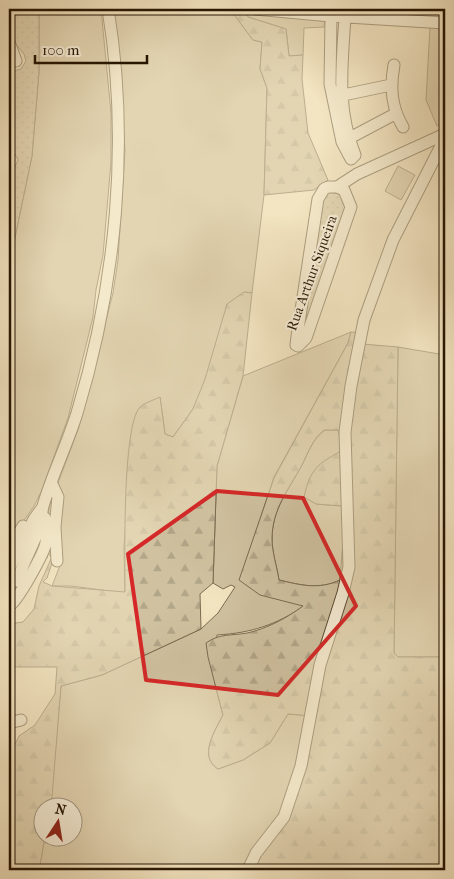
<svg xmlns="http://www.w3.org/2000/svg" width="454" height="879" font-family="'IM FELL French Canon',serif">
	<defs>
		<pattern id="forest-firs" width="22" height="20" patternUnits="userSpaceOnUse" patternTransform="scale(1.25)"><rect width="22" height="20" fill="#d0c2a1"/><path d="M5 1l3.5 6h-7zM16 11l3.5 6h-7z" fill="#b2a689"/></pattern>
		<pattern id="park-dots" width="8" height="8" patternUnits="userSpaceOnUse" patternTransform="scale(1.25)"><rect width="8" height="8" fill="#d0c2a1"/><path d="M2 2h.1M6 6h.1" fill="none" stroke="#b2a689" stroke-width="1.8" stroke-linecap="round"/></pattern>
	</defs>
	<rect width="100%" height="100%" fill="#f3e5c1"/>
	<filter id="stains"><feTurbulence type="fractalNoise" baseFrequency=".004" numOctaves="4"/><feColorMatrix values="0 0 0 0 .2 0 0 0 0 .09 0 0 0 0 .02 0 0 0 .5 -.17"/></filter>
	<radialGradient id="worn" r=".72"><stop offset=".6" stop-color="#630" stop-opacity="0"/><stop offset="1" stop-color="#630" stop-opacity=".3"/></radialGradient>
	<path fill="#d0c2a1" stroke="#7b6c52" d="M39 9H101L111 113V162L103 255 96 290 93 317 68 418 41 492 34 506 14 535 9 537V266L32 156 39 71Z
		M114 9H230L253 40 262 42 260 69 267 88 264 195 252 293 244 292 193 409 173 437 165 434 160 397 126 520 124 547 125 593 71 586H52L61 563 48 554 47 558 44 557 49 507 79 427 113 293 118 260 125 150Z
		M247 14 325 20 324 27 304 28 303 55 289 56 286 29 248 17Z
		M430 27H445V121L437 126 426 100Z
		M398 166 415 175 401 200 385 191Z
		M351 332 348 343 274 477 240 580 304 606C276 625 251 633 217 635L215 684 223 715C215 731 198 756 218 769L243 760 270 743 288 714 313 716 287 818 249 870H39L45 837 72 836V806H50L61 686 102 675 201 629 218 613 235 587 231 585 223 589 213 583 217 466 243 376Z
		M398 347 445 355V657H398L394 653Z
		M325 430H338C347 454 326 482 316 504L342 506 343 542 340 580C319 590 300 585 279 580 277 567 272 552 272 539 272 509 289 489 302 465 309 451 312 440 325 430Z"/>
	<path fill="url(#forest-firs)" stroke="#7b6c52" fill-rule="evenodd" d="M230 9H245L248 17 286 29 289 56 303 55 302 79 308 133 328 180 314 190 264 195 267 88 260 69 262 42 253 40Z
		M244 292 252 293 243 376 217 466 213 583 200 594 201 629 102 675 61 686 52 797 50 806H42V836L45 837 39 870H9V757L19 736 35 725 55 694 57 667H9V624L23 622 34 609 39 586 51 559 53 560 47 578 43 582 52 586 125 592C125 562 122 426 140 407 144 403 154 400 160 397L165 434 173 437 193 409 205 379 227 304Z
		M351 332 365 333 363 344 398 347 394 653 398 657H445V870H249L287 818 312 716 288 714 270 743 243 760 218 769C198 756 215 731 223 715L208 657 206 643C220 633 231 636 247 633 266 629 287 618 303 606L260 595 239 580 274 478 348 343ZM324 430H338L341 439V451C317 464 310 470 304 497L316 504 342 506 343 542 340 580C319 590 300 585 279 580 277 567 272 552 272 539 272 509 289 489 302 465 309 451 312 440 324 430Z"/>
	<path fill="url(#park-dots)" stroke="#7b6c52" d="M9 9H39V71L32 156 9 266V168L15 167 18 160 9 143V69L14 71 21 69 26 61 24 54 9 36Z
		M329 192 340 194 347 210 303 334 323 201Z"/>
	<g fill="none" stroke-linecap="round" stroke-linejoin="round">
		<g stroke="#594932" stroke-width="13">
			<path id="minor" d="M255 9 331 16 445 23
				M334 9 331 16 330 84 342 142 351 159 355 155C336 108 342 66 345 17L340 9
				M9 42 16 61
				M394 65C390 87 391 107 403 127
				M334 97 391 85
				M344 141 395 114
				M328 187H337L344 190 351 207 306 338 298 346 296 345 297 336 318 199 324 189Z
				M337 187 357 174 445 134
				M52 484 58 497 55 527 57 561
				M9 550 23 526
				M9 569 34 519 42 508
				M17 581C23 563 33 546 39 528 42 521 41 513 43 506 52 475 67 445 77 413 116 284 130 143 108 9
				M9 606C17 602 45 552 46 542 47 535 46 526 45 518
				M9 723 21 720
				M248 870 256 853 284 817 301 766 320 665 343 593 349 567 345 432 351 386 364 320 393 240 445 138"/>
		</g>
		<use href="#minor" stroke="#f7eed7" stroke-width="11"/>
	</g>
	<path d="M0 0H454V879H0ZM217 491 303 498 356 606 278 695 146 680 128 554Z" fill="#f3e5c1" fill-opacity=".55" fill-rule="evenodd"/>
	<path fill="none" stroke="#d62828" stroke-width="4" stroke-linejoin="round" d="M217 491 303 498 356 606 278 695 146 680 128 554Z"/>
	<g text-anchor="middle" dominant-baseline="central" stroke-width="4" stroke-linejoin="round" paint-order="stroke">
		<g font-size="14" fill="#261502" stroke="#f7eed7">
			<text transform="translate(312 273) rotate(-70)">Rua Arthur Siqueira</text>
		</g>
	</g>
	<rect width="454" height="879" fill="none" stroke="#f3e5c1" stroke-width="30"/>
	<rect x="10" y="10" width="434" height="859" fill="none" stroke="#261502" stroke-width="2.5"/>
	<rect x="15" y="15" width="424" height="849" fill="none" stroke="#261502"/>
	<g transform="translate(58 822) rotate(12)"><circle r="24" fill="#f7eed7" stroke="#a39782"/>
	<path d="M0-4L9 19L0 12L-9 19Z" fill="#8f2418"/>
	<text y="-8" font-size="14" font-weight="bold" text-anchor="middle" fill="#261502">N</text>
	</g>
	<path d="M35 55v8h112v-8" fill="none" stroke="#261502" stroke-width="2.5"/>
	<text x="42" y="55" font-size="15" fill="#261502" stroke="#f7eed7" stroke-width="4" paint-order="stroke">100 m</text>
	<rect width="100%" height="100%" filter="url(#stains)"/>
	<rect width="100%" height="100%" fill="url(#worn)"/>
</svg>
